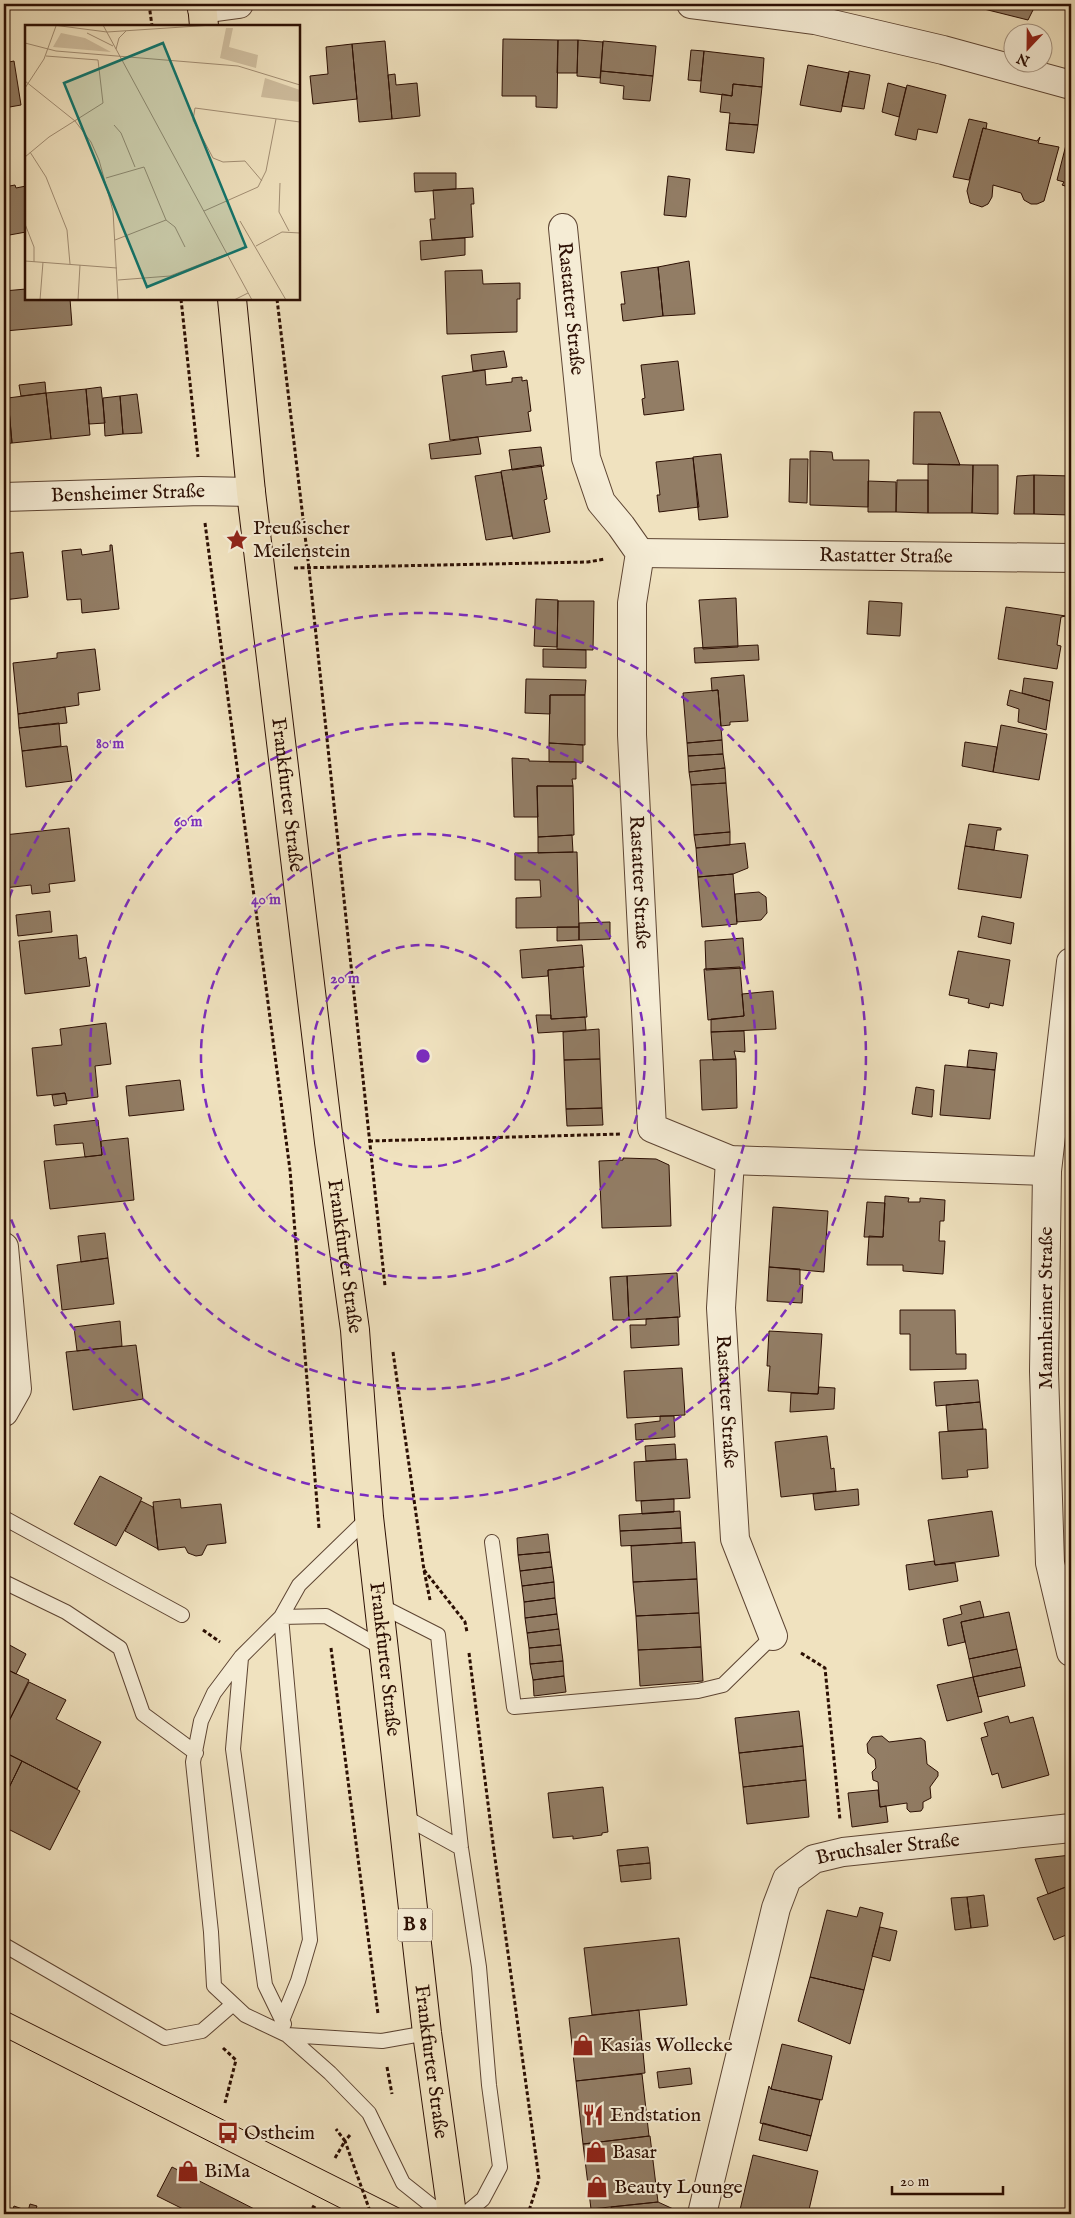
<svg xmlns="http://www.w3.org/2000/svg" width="1075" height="2218" font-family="'IM FELL English',serif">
	<rect width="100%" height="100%" fill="#f0e2bf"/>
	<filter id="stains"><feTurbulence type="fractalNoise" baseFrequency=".004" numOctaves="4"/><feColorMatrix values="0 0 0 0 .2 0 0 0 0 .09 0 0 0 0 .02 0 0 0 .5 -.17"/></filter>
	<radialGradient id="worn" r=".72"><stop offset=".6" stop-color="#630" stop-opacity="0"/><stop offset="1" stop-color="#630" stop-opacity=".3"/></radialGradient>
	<path fill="#927d65" stroke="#2c0f03" d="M985 4H1036L1028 20 984 9Z
		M503 39 558 40 557 108 536 107V96H502Z
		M558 40H578L577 73H557Z
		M578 40 603 42 600 78 577 76Z
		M385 41 392 119 359 122 352 44Z
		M603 41 656 46 653 76 601 71Z
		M352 44 357 99 313 104 310 76 328 74 326 47Z
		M691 50 704 51 701 81 688 80Z
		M704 51 764 58 762 87 733 84 732 96 700 92Z
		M14 61 21 105 4 108V63Z
		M808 65 849 73 841 112 800 105Z
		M601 71 653 76 650 101 623 99 624 86 600 83Z
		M849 71 870 75 864 109 842 106Z
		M395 74 396 85 417 83 420 116 392 119 388 75Z
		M888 83 906 88 899 117 882 112Z
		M733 84 762 87 758 125 729 123 730 113 720 112 722 94 732 96Z
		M907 85 946 95 937 133 918 129 916 140 895 135Z
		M969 119 987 123 986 129 983 128 969 180 953 177Z
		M729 123 758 125 754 153 726 150Z
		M983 128 1037 141 1040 137 1038 143 1059 147 1044 201 1037 204H1031L1024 200 1021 193 993 185 992 197 988 204 982 207 970 203 967 191Z
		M1067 141 1071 143V188L1062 185 1064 182 1057 180Z
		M414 173H456V189L415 192Z
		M668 176 690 179 686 217 664 215Z
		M15 185 16 188 26 186V232L4 236V187Z
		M473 188 474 204H471L473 237 432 240 430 219H435L433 190Z
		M465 238V255L421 260 420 241Z
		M689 261 695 314 663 316 658 267Z
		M658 267 663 316 623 321 621 304H625L621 272Z
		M482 270 483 284 520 283V299H517V332L447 334 445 271Z
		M26 289V299H70L72 325 5 331 4 291Z
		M504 351 507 367 473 371 471 355Z
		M678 361 684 410 644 415 642 399 645 398 641 365Z
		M485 370 486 385 512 382V378L522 377V381L527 380 531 411 528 412 531 431 450 440 442 376Z
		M45 382 46 393 21 396 19 385Z
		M101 387 105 423 89 424 86 389Z
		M86 389 90 435 51 439 46 393Z
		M46 393 51 439 12 443 8 398Z
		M137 394 142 433 123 434 120 396Z
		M120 396 123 434 105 436 103 398Z
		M4 398H8L12 443 4 444Z
		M914 412H940L960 465 913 464Z
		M478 437 481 454 431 459 429 444Z
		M541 447 544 466 512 470 509 450Z
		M810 451 832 452 833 460H869L868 507 810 505Z
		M721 454 728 517 699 520 693 457Z
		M693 458 699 507 659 512 657 495H660L656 462Z
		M790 459H808L807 503 789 502Z
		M928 464 973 465 972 513H928Z
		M541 465 547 499 544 500 550 532 513 539 501 471Z
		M973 465H998V514L972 513Z
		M501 472 512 536 486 540 475 476Z
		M1034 475 1071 476V515L1034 514Z
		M1034 475V514H1014L1017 476Z
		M897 480H928V513L896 512Z
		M868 481 896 482V512H868Z
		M110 545H112L119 609 82 613 81 599 67 600 62 551 81 549 82 555 110 551Z
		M23 552 28 597 4 600V554Z
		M736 598 738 647 703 649 699 600Z
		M536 599 558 600 557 647 534 646Z
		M558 601H594L593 650 557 649Z
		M869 601 902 603 900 636 867 634Z
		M1006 607 1066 616 1061 617 1057 645 1061 646 1057 669 998 659Z
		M758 645 759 660 695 663 694 648Z
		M95 649 100 690 78 693 79 705 18 714 13 663 57 658V653Z
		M543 649 586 650V668L543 667Z
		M744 675 748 721 730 722V725L721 726 718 690 712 691 711 678Z
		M1024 678 1053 682 1050 701 1022 693Z
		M526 679 586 680 585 695H550V714L525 713Z
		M718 690 722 740 687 743 683 693Z
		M1010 690 1050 701 1046 730 1018 722 1019 709 1007 705Z
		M550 695H585V745L549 743Z
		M65 707 67 723 19 728 18 714Z
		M59 723 61 746 22 751 19 728Z
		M1001 725 1047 734 1039 780 993 772Z
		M722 740 723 754 688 756 687 743Z
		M965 742 997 747 993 772 962 766Z
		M549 743 583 745V762H549Z
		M67 746 72 781 26 787 22 751Z
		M723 754 725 768 689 772 688 756Z
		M512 758 529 759V761L576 762V779H572L573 786H537L538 817H514Z
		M725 768 726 783 691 785 689 772Z
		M726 783 730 832 694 835 691 785Z
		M537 786H573L574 835 538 837Z
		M969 824 1001 828V830H997L994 850 965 846Z
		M69 828 75 881 49 884 50 892 32 894 31 885 4 888V835Z
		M730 832V845L696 848 694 835Z
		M572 835 573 852 538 853V837Z
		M745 843 748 868 733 874 698 877 696 848Z
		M965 846 1028 855 1021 898 958 889Z
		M577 852 579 927 516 928V898L541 897 540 880H515V853Z
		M733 874 737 924 702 927 698 877Z
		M759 892 766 897 767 913 761 920 737 922 735 894Z
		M50 911 52 932 18 936 16 915Z
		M982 916 1014 923 1011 944 978 937Z
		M610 922V939L579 940V923Z
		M557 927H579V940L557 941Z
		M77 935 79 959 86 957 90 986 25 994 19 941Z
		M743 938 745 968 706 970 705 941Z
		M582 945 584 967 548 970V976L522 978 520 950Z
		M958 951 1010 960 1003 1006 990 1003 989 1008 968 1003 969 999 949 995Z
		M583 967 587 1017 551 1019 548 970Z
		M740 967 744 1016 708 1020 704 969Z
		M773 991 776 1029 711 1032V1019L744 1016 742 994Z
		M536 1015H551V1019L585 1017 586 1030 538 1033Z
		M106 1023 111 1064 95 1066 98 1097 67 1101 65 1093 37 1096 32 1048 62 1045 60 1029Z
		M599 1029 600 1059 564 1060 563 1032Z
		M744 1031 745 1052 734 1051 736 1059 713 1060 711 1032Z
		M969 1050 997 1053 995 1070 967 1067Z
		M600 1059 602 1108 566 1109 564 1060Z
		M736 1059 737 1108 702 1110 700 1060Z
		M945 1065 995 1070 990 1119 940 1115Z
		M180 1080 184 1110 129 1116 126 1086Z
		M916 1087 934 1090 932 1117 912 1114Z
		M65 1093 67 1104 54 1106 52 1095Z
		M602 1108 603 1125 567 1126 566 1109Z
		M98 1120 102 1155 85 1157 83 1143 56 1145 54 1125Z
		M128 1138 134 1200 50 1209 44 1161 102 1155 101 1141Z
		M623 1158 656 1159 669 1165 671 1226 602 1228 599 1161 623 1160Z
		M885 1196 909 1198 908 1202H920V1198L945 1200 944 1221H940L939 1241H945L943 1274 903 1271V1265H867L869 1236 883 1237Z
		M867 1202 885 1203 883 1237H864Z
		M773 1207 828 1211 824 1272 769 1267Z
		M105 1233 108 1258 81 1262 78 1236Z
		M108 1258 114 1304 62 1310 57 1265Z
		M769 1267 800 1269V1285H803L802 1303 767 1301Z
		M677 1273 680 1317 629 1320 627 1276Z
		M627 1276 629 1320H613L610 1277Z
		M900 1310H955L956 1354H966V1369L910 1370V1334H900Z
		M678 1317 679 1345 631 1348 630 1325H646V1319Z
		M120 1321 122 1346 77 1351 74 1327Z
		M769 1331 822 1334 818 1394 768 1391 770 1366H767Z
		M136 1345 143 1399 73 1410 66 1352Z
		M682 1368 685 1415 627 1418 624 1371Z
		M978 1380 980 1402 936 1406 934 1382Z
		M819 1387 835 1388 834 1409 790 1412 791 1393 818 1394Z
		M980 1402 983 1429 948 1431 946 1405Z
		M660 1416H674L675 1437 636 1440 635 1424 660 1421Z
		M986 1429 988 1468 967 1470 968 1477 942 1479 939 1432Z
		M827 1436 831 1469 834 1468 836 1491 781 1497 775 1442Z
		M675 1444 676 1459 646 1461 645 1446Z
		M687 1459 690 1498 636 1501 634 1462Z
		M100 1476 142 1498 116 1546 74 1524Z
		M858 1489 859 1505 815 1510 813 1494Z
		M180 1499 181 1508 221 1504 226 1543 207 1545 202 1555 196 1556 188 1553 185 1547 158 1550 153 1502Z
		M674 1499V1512L642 1514 641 1501Z
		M141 1501 153 1507 158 1549 125 1531Z
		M680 1511 681 1528 620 1531 619 1515Z
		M992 1511 999 1556 935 1565 928 1520Z
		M681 1528 682 1543 621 1546 620 1531Z
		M548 1534 550 1552 518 1555 517 1538Z
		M695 1542 697 1579 633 1582 631 1546Z
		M550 1552 552 1567 520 1571 518 1555Z
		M934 1561 935 1565 955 1563 958 1581 909 1590 906 1565Z
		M552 1567 554 1582 522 1586 520 1571Z
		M697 1579 699 1613 636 1616 633 1582Z
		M554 1582 555 1598 524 1602 522 1586Z
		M555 1598 557 1614 525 1618 524 1602Z
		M980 1601 984 1617 961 1622 965 1642 948 1646 943 1619 962 1614 960 1606Z
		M1009 1612 1017 1649 969 1659 961 1622Z
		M699 1613 701 1647 638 1650 636 1616Z
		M557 1614 559 1629 527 1633 525 1618Z
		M559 1629 561 1645 529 1648 527 1633Z
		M4 1642 26 1654 16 1674 4 1668Z
		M561 1645 563 1661 530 1664 529 1648Z
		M701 1647 703 1681 640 1686 638 1650Z
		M1017 1649 1021 1667 973 1677 969 1659Z
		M563 1661 564 1676 533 1680 530 1664Z
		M1021 1667 1025 1686 978 1697 973 1677Z
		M4 1668 29 1680 4 1731Z
		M564 1676 566 1692 534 1696 533 1680Z
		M973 1677 982 1712 947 1721 937 1685Z
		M29 1682 66 1700 56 1719 101 1742 77 1789 4 1752V1731Z
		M799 1711 803 1746 739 1753 735 1718Z
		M1008 1716 1010 1723 1033 1717 1049 1775 1002 1788 998 1773 992 1775 981 1738 988 1736 984 1723Z
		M882 1736 889 1742 921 1738 925 1741 927 1764 938 1772V1776L930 1787 931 1798 923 1802V1808L921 1811 910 1812 907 1809V1803L880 1807 878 1782 873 1780 872 1772 876 1768 875 1759 868 1753 867 1744 872 1737Z
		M803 1746 806 1780 743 1787 739 1753Z
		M4 1752 22 1761 4 1798Z
		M22 1761 80 1791 50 1850 4 1827V1798Z
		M806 1780 809 1817 747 1824 743 1787Z
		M603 1787 608 1832 602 1833V1835L573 1839V1836L553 1838 548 1793Z
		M878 1790 880 1807 886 1806 888 1822 852 1827 848 1793Z
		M648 1847 650 1863 619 1866 617 1850Z
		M1071 1855V1885L1048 1894 1035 1859Z
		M650 1863 651 1879 621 1882 619 1866Z
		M1071 1885V1933L1054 1940 1037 1898Z
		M984 1895 988 1926 971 1928 967 1897Z
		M967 1897 971 1928 955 1930 951 1898Z
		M860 1907 883 1913 864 1990 810 1977 827 1910 857 1917Z
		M880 1927 897 1931 890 1961 872 1956Z
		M679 1938 687 2005 592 2015 584 1948Z
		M810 1977 864 1990 850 2044 798 2021Z
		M639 2010 645 2073 576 2081 569 2018Z
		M782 2044 832 2056 822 2100 771 2089Z
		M690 2068 692 2084 659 2088 657 2072Z
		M642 2074 649 2136 583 2144 576 2081Z
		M769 2086 771 2089 820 2100 811 2136 760 2123Z
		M763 2123 811 2136 807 2151 759 2140Z
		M650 2136 658 2202 591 2209 583 2144Z
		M753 2155 818 2171 808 2214H739Z
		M172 2167 264 2214H193L157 2196Z
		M658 2202 682 2213 681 2214H612L611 2207Z
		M30 2204 37 2206 34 2214H11L14 2206 28 2211Z"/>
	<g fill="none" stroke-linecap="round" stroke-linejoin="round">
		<g stroke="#5d4432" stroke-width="16">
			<path id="lane" d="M369 1517 299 1585 281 1617 241 1657 214 1693 201 1721 193 1762 211 1932 214 1986 245 2015 287 2035 330 2073 369 2113 403 2183 442 2214
				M4 1518 182 1615
				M492 1542 514 1707 698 1691 723 1685 773 1636
				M4 1582 66 1612 120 1648 143 1714 196 1753
				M379 1605 438 1635 461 1848 479 1967 489 2085 500 2167 483 2199 465 2214
				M281 1617 310 1940 298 1981 283 2018
				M281 1617 326 1616 384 1649
				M241 1658 233 1749 265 1985 284 2024
				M403 1816 461 1848
				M4 1945 165 2038 202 2031 232 2005
				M287 2035 382 2041 427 2033"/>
		</g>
		<g stroke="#5d4432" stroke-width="30">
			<g id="street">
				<path d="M691 4 815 20 943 50 1071 85"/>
				<path d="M202 9 239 4"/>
				<path id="s1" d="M563 228 586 458 601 502 621 526 640 553 632 603V735L652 1128 730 1160 1047 1171"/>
				<path id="s2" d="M4 497 201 491 251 492"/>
				<path id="s3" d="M640 553 1071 558"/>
				<path d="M1071 962 1047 1171 1044 1371 1050 1563 1071 1652"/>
				<path id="s4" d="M730 1160 721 1308 735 1539 773 1636"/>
				<path d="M4 1247 17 1389 4 1412"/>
				<path id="s5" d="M702 2214 776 1908 787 1879 814 1859 843 1852 1071 1828"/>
			</g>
		</g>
		<g stroke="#2c0f03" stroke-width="30">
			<g id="primary">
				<path d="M202 4 204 26"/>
				<path id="s6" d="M232 299 251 492 329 1142 355 1330 369 1517 427 2033 452 2214"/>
			</g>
		</g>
		<path stroke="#2c0f03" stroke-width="3" stroke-dasharray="4 2.5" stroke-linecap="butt" d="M149 4 152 26
			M181 299 198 457
			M277 299 309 569 385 1286
			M205 523 290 1170 319 1528
			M294 568 588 562 605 559
			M369 1141 621 1134
			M393 1352 424 1570 430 1600
			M424 1570 465 1622 467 1632
			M203 1630 220 1642
			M331 1648 378 2014
			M469 1653 494 1851 539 2179 528 2214
			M801 1653 825 1668 840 1820
			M223 2048 236 2060 225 2103
			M387 2067 392 2094
			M350 2135 345 2141 371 2214
			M335 2158 345 2141 336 2129
			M312 2206 325 2214"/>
		<use href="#lane" stroke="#f5ecd5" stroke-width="14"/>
		<use href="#street" stroke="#f5ecd5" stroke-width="28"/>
		<use href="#primary" stroke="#f0e2bf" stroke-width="28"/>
		<path stroke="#2c0f03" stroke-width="1" d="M4 2010 411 2214
			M4 2037 352 2214"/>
	</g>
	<g fill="none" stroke="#7b2cbf" stroke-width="2.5" stroke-dasharray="9 6">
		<circle cx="423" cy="1056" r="111"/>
		<circle cx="423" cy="1056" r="222"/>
		<circle cx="423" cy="1056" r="333"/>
		<path d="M4 912A443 443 0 1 1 4 1200"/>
	</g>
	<defs>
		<g id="sight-bare" transform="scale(1.725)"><path d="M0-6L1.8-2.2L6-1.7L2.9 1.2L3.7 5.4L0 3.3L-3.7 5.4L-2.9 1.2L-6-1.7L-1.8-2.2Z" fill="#8f2418" stroke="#f5ecd5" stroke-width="2.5" paint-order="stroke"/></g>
		<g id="shop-bare" transform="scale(1.725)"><path d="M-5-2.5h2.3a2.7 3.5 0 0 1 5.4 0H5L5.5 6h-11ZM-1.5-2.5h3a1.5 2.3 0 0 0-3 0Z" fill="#8f2418" stroke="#f5ecd5" stroke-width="2.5" paint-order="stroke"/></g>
		<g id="restaurant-bare" transform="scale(1.725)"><path d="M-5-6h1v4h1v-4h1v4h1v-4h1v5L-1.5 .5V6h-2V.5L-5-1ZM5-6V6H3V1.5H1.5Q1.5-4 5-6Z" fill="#8f2418" stroke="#f5ecd5" stroke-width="2.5" paint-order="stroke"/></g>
		<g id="bus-bare" transform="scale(1.725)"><path d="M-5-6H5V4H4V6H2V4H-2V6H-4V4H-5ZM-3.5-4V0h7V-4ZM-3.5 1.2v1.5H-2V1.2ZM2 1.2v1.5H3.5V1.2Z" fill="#8f2418" stroke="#f5ecd5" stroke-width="2.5" paint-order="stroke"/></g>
	</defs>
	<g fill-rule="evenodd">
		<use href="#sight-bare" x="237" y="540"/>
		<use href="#shop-bare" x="583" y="2045"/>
		<use href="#restaurant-bare" x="593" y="2115"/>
		<use href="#bus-bare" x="228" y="2133"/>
		<use href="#shop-bare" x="596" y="2152"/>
		<use href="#shop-bare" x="188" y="2171"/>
		<use href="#shop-bare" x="597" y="2187"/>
	</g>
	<g text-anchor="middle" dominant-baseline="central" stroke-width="4" stroke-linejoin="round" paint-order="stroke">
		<rect fill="#f5ecd5" stroke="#685142" stroke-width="1" x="397.5" y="1908.5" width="35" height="33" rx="4"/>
		<g font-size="19" font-weight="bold" fill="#2c0f03">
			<text x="415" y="1925">B 8</text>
		</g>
		<g font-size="20" fill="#2c0f03" stroke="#f5ecd5">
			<text stroke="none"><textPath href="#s1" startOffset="81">Rastatter Straße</textPath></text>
			<text stroke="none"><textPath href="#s2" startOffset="124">Bensheimer Straße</textPath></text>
			<text stroke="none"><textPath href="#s3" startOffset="246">Rastatter Straße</textPath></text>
			<text stroke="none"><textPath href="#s6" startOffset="499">Frankfurter Straße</textPath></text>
			<text stroke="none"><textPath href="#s1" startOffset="672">Rastatter Straße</textPath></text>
			<text stroke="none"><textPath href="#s6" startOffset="964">Frankfurter Straße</textPath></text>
			<text transform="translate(1046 1308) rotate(-90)">Mannheimer Straße</text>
			<text stroke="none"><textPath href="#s4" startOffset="242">Rastatter Straße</textPath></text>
			<text stroke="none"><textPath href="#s6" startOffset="1369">Frankfurter Straße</textPath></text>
			<text stroke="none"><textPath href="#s5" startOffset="454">Bruchsaler Straße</textPath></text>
			<text stroke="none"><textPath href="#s6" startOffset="1774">Frankfurter Straße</textPath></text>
		</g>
		<g font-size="20" fill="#2c0f03" stroke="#f5ecd5" text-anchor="start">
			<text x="253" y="528">Preußischer<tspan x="253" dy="23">Meilenstein</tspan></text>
			<text x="600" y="2045">Kasias Wollecke</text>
			<text x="610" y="2115">Endstation</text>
			<text x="244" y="2133">Ostheim</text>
			<text x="612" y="2152">Basar</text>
			<text x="204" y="2171">BiMa</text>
			<text x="614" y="2187">Beauty Lounge</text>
		</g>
	</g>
	<g transform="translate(25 25)">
		<rect width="275" height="275" fill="#f0e2bf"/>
		<path d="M201 3H208L204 22 233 30 231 43 195 33ZM36 8 60 13 86 27 28 22Z" fill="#cfbe9f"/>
		<path d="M240 53 275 65V77L236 72Z" fill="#cfbe9f"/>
		<path fill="none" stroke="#a28e74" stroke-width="1" d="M28 0 82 7 188 0M78 0 227 275M62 8 88 21M0 18 31 26 213 41 275 60M91 24 94 13 101 6M0 56 50 96 66 117 74 135 88 186 93 275M0 63 19 34 31 1M89 100 96 108 110 142M5 127 21 152 42 205 45 239M0 132 24 112 78 78 73 35 21 31M81 153 119 142 141 195 150 202 160 222M237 156 220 136 198 137 188 133 168 95 170 83 275 97M255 158 254 187 264 206M179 186 233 162 241 146 251 94M215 196 261 275M0 199 9 222V237M90 215 141 195M231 221 257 207 275 208M0 236 92 243M93 255 145 251 202 229M15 275 18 237M53 275 55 240M209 275 223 268"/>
		<path fill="#0f766e" fill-opacity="0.15" stroke="#0f766e" stroke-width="2.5" d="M138 18 221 222 122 262 39 58Z"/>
		<rect width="275" height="275" fill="none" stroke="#2c0f03" stroke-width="2.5"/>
	</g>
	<circle cx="423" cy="1056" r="8" fill="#7b2cbf" stroke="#f5ecd5" stroke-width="2.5"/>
	<g font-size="15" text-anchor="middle" font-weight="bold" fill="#7b2cbf" stroke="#f5ecd5" stroke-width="4" stroke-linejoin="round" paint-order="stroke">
		<text x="110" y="748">80 m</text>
		<text x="188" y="826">60 m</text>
		<text x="266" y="904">40 m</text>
		<text x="345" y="983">20 m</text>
	</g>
	<rect width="1075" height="2218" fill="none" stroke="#f0e2bf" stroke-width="20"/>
	<rect x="5" y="5" width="1065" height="2208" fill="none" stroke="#2c0f03" stroke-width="2.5"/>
	<rect x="10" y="10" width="1055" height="2198" fill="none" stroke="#2c0f03"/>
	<g transform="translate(1028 48) rotate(202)"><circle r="24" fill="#f5ecd5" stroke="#a59481"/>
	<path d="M0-4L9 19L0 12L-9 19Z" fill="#8f2418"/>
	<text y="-8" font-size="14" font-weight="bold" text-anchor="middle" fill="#2c0f03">N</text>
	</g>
	<path d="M892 2186v8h111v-8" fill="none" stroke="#2c0f03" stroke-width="2.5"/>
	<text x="900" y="2186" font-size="15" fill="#2c0f03" stroke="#f5ecd5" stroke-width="4" paint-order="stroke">20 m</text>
	<rect width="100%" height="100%" filter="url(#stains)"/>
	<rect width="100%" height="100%" fill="url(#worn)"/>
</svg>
